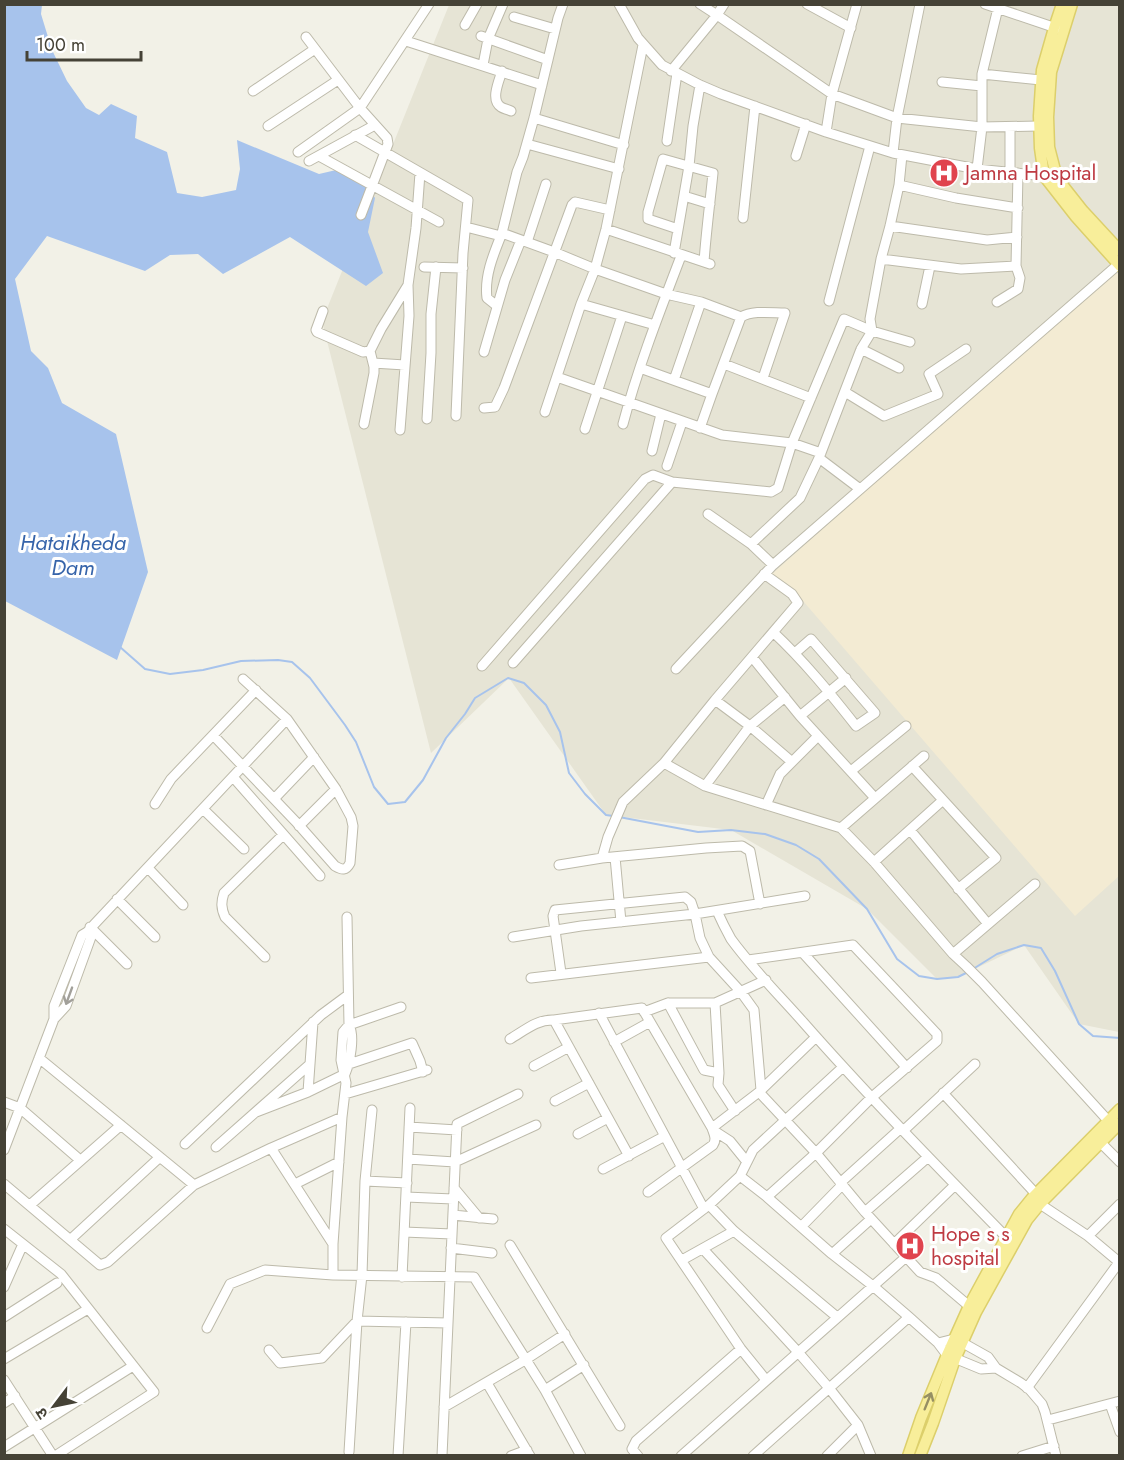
<svg xmlns="http://www.w3.org/2000/svg" width="1124" height="1460" font-family="Jost,'Noto Sans Devanagari',sans-serif">
	<rect width="100%" height="100%" fill="#f2f1e7"/>
	<path fill="#e6e4d5" d="M449 5H1119V1032L1079 1024 1024 945 958 977 937 979 867 909 731 830 606 815 509 678 431 753 322 321Z"/>
	<path fill="#f3ebd3" d="M1114 270 1120 276 1119 876 1075 916 797 594 772 574Z"/>
	<path fill="#a7c3ec" d="M4 5H42L41 14 52 50 67 81 86 108 99 115 111 104 137 116 135 138 167 152 177 193 202 197 236 190 240 169 237 140 319 174 349 167 358 173 375 198 368 232 383 273 366 286 290 237 223 274 198 254 170 255 145 271 47 236 15 279 31 351 48 368 62 403 116 434 148 572 117 660 5 601Z"/>
	<g fill="none" stroke-linecap="round" stroke-linejoin="round">
		<path stroke="#a7c3ec" stroke-width="2" d="M120 647 145 669 170 674 203 670 241 661 278 660 292 662 310 678 345 725 356 742 374 787 388 804 405 802 423 780 446 738 465 714 475 698 508 678 524 683 546 705 560 732 569 773 585 794 606 815 613 816
			M619 817 698 832 731 830 765 834 796 845 819 859 867 909 897 959 919 976 937 979 958 977 968 972
			M973 969 997 954 1024 945 1041 948 1055 971 1079 1024 1093 1036 1120 1038"/>
		<g stroke="#bdbaaa" stroke-width="11">
			<path id="minor" d="M563 4 558 18 534 118 523 157 517 172 502 233 554 252 595 269 666 294 701 302 741 317 712 394 700 428
				M619 4 638 38 662 65 700 85 721 94 826 132 893 153 977 169 1044 176H1051
				M700 4 717 15 832 94 897 118 982 127 1039 126
				M807 4 851 28
				M985 4 1059 29
				M514 17 555 29
				M465 25 477 4
				M481 36 548 60
				M306 37 360 108 387 138 388 144 361 215
				M406 41 542 85
				M483 65 488 39 503 4
				M502 71C499 81 490 100 501 107 504 109 507 109 511 111
				M671 71 717 15 724 4
				M982 74 1041 80
				M942 82 982 86
				M253 91 315 49
				M534 118 624 145
				M268 126 338 80
				M826 132 832 94 857 4
				M355 135 468 200 463 253 456 416
				M667 141 677 73
				M527 144 619 169
				M298 152 360 108 429 4
				M893 153 897 118 920 4
				M319 156 439 222
				M796 156 806 124
				M309 161 375 125
				M977 169 982 127V74L998 8
				M1010 172V127
				M899 185 956 198 1018 208
				M684 196 710 204
				M743 218 755 106
				M890 226 987 240 1017 237
				M466 227 501 236
				M606 229 710 264
				M678 229 648 219V212L663 159 713 173C710 203 706 233 704 262
				M527 242 546 184
				M674 253 689 166 693 126 700 85
				M881 259 961 269 1016 266
				M424 267 463 268
				M829 301 870 146
				M997 302 1018 289 1020 278 1016 266 1018 173
				M581 304 655 325
				M922 304 930 266
				M497 306 487 298C484 276 494 253 502 233
				M323 311 316 330 317 332 363 352 370 351 381 329 408 285
				M741 317C753 310 772 313 785 313L763 378
				M861 349 899 368
				M484 352 505 280 521 240
				M373 363 405 365
				M724 364 811 398
				M640 368 712 394
				M557 377 722 435 792 443 821 453
				M674 380 701 302
				M845 392 884 416 938 394 929 374 966 349
				M484 408 495 407 504 388 572 205 575 202 610 210
				M545 412 581 304 595 269 606 229 643 45
				M427 419 431 353V314L436 267
				M364 424 374 373V367L370 351
				M623 424C638 367 660 311 681 256
				M585 429 622 316
				M400 430 409 316 408 285 416 228 420 173
				M652 451 661 414
				M819 458 860 489
				M667 466 682 422
				M708 514 751 544 773 565
				M751 544 800 498 819 458 861 349 872 331 870 319 881 259 890 226 899 185 902 155
				M773 632C804 661 830 693 856 726L875 713 811 639 795 653
				M752 657 800 716 875 798
				M513 663 672 482
				M482 666 645 479 653 475 672 482 771 492 778 488 792 443 844 319 872 331 910 342
				M676 669 773 565 1120 263
				M715 700 750 726 792 762
				M800 716 846 678
				M213 735 297 823 335 866C342 870 346 871 350 863L353 826 351 817 336 789 287 719
				M664 763 705 786 841 828 874 862 953 954 966 966 982 982 1113 1126
				M912 766 996 858 958 889
				M851 771 906 726
				M233 777 320 876
				M705 786 750 726 785 697
				M274 799 314 757
				M155 804 171 779 256 690
				M766 805 780 774 818 736
				M203 809 244 849
				M299 826 336 789
				M841 828 924 756
				M910 830 988 924
				M615 857 621 922
				M602 858 608 837 623 802 664 763 715 700 798 603 792 594 764 574
				M874 862 943 800
				M559 865 602 858 706 848 742 846 750 851 760 904
				M148 868 183 905
				M117 899 155 937
				M717 911C721 920 726 930 731 939 752 968 779 995 803 1022 868 1096 937 1166 1006 1237L1012 1240
				M90 927 127 964
				M513 937 581 926 695 914 805 896
				M803 953 907 1068
				M953 954 1035 884
				M265 957 225 917C221 908 221 902 224 893L283 835
				M748 960 853 945 937 1034V1041L871 1098 816 1153 767 1197
				M561 973 553 916 555 910 685 897 691 902 695 914 700 938 709 957 741 992 754 1010 761 1090
				M531 978 709 957
				M668 1003 704 1070 719 1073
				M715 1003 719 1073 718 1085 735 1111
				M644 1012 668 1003H715L766 980
				M599 1013 704 1209
				M54 1019 66 1006 91 937 87 932
				M510 1039C524 1031 537 1019 554 1020
				M614 1042 650 1022
				M39 1058 194 1185
				M349 1064 412 1043 420 1061 423 1072
				M534 1066 569 1047
				M308 1092 313 1022
				M759 1092 816 1153 865 1212 920 1272 936 1278 969 1306
				M943 1093 1036 1194
				M345 1094 427 1070
				M555 1101 589 1083
				M4 1102 20 1108 80 1160
				M256 1112 308 1092 345 1074C350 1062 355 1037 349 1025L347 917
				M342 1117 346 1083 341 1060 343 1032 349 1025 401 1007
				M409 1127 457 1130
				M713 1130 730 1141 747 1162
				M903 1131 975 1064
				M578 1134 608 1118
				M1096 1138 1120 1162
				M185 1144 321 1015 348 995
				M216 1147 310 1064
				M271 1148 333 1244
				M4 1150 54 1019V1006L82 935 87 932 287 719 243 679
				M629 1156 554 1020 642 1008 712 1128 759 1092 816 1037
				M408 1159 455 1162 536 1125
				M603 1169 665 1136
				M740 1176 753 1150 843 1067
				M365 1181 407 1183
				M840 1183 901 1128
				M4 1184 100 1265 108 1262 194 1185 271 1148 342 1117 333 1244V1275
				M295 1184 339 1162
				M454 1188 479 1218
				M648 1192 713 1145C717 1139 714 1134 712 1128
				M406 1197 453 1199
				M1040 1204 1088 1236 1119 1262
				M30 1205 121 1125
				M709 1205 734 1231 837 1317
				M865 1212 928 1157
				M453 1215 493 1219
				M801 1227 842 1185
				M4 1229 61 1274 154 1392 55 1456
				M404 1232 452 1234
				M1088 1236 1120 1204
				M71 1239 160 1157
				M894 1244 955 1185
				M510 1245 620 1426
				M451 1248 492 1253
				M703 1249 798 1352 829 1388 858 1425 871 1456
				M832 1254 871 1219
				M682 1260 734 1231
				M402 1277 410 1108
				M4 1287 23 1244
				M4 1317 57 1283
				M207 1328 230 1284 265 1270 333 1275 474 1277 545 1390 581 1456
				M938 1343 954 1339 963 1343 988 1357 996 1368 1021 1383 1030 1390 1042 1404 1045 1412 1056 1456
				M269 1350 280 1363 322 1358 357 1321 448 1323
				M4 1359 88 1309
				M4 1380 53 1456
				M766 1380 741 1349 666 1238 709 1205 740 1176 767 1197 832 1254 873 1286 909 1317 938 1343 947 1355 981 1369 996 1368
				M487 1383 530 1456
				M1027 1388 1120 1261
				M545 1390 584 1365
				M4 1403 15 1396
				M1110 1404 1120 1432
				M444 1407 525 1360 565 1334
				M1048 1420 1120 1401
				M4 1447 133 1366
				M349 1452 357 1321 362 1275 365 1181 372 1110
				M398 1456 406 1322
				M442 1456 457 1124 518 1094
				M511 1456 527 1450
				M638 1456 632 1449 636 1441 741 1349
				M681 1456 906 1257
				M753 1456 909 1317
				M827 1456 858 1425
				M1022 1456 1054 1446"/>
		</g>
		<g stroke="#dccf6b" stroke-width="13">
			<path id="major" d="M1062 4 1054 28 1042 70 1039 116 1040 148 1044 176 1076 217 1120 266
				M1072 4 1051 72 1048 117 1049 147 1057 178 1083 211 1120 251
				M908 1456 921 1418 947 1355 969 1306 1019 1214 1032 1198 1120 1109
				M920 1456 933 1423 955 1359 976 1312 1027 1220 1040 1204 1120 1123"/>
		</g>
		<use href="#minor" stroke="#fff" stroke-width="9"/>
		<use href="#major" stroke="#f8ee9a" stroke-width="10"/>
	</g>
	<defs><path id="oneway-shaft" d="M-6 0H5M1.5-3L5.5 0L1.5 3" fill="none" stroke-width="1.6" stroke-linecap="round" stroke-linejoin="round" transform="scale(1.5)"/></defs>
	<use stroke="#a2a09a" href="#oneway-shaft" transform="translate(69 996) rotate(110)"/>
	<use stroke="#968f63" href="#oneway-shaft" transform="translate(928 1401) rotate(-68)"/>
	<defs>
		<g id="hospital-disc" transform="scale(1.5)"><circle r="9.5" fill="#e0444e" stroke="#fff"/><path d="M-5-5h3v3.5h4V-5h3V5h-3V1.5h-4V5h-3Z" fill="#fff"/></g>
	</defs>
	<g fill-rule="evenodd">
		<use href="#hospital-disc" x="944" y="173"/>
		<use href="#hospital-disc" x="910" y="1246"/>
	</g>
	<g text-anchor="middle" dominant-baseline="central" stroke-width="6" stroke-linejoin="round" paint-order="stroke">
		<g font-size="21" fill="#be3a42" stroke="#fff" text-anchor="start">
			<text x="965" y="173">Jamna Hospital</text>
			<text x="931" y="1234">Hope s s<tspan x="931" dy="24">hospital</tspan></text>
		</g>
		<g font-size="22" font-style="italic" fill="#3664aa" stroke="#fff">
			<text x="73" y="542">Hataikheda<tspan x="73" dy="25">Dam</tspan></text>
		</g>
	</g>
	<rect width="1124" height="1460" fill="none" stroke="#454236" stroke-width="12"/>
	<g transform="translate(54 1406) rotate(238)" stroke="#ffffff" stroke-width="4.5" paint-order="stroke">
	<path d="M0-4.5L10 22L0 15L-10 22Z" fill="#454236"/>
	<text y="-9" font-size="16" font-weight="bold" text-anchor="middle" fill="#454236">उ</text>
	</g>
	<path d="M27 51v9h114v-9" fill="none" stroke="#454236" stroke-width="3"/>
	<text x="36" y="51" font-size="18" fill="#454236" stroke="#ffffff" stroke-width="4.5" paint-order="stroke">100 m</text>
</svg>
